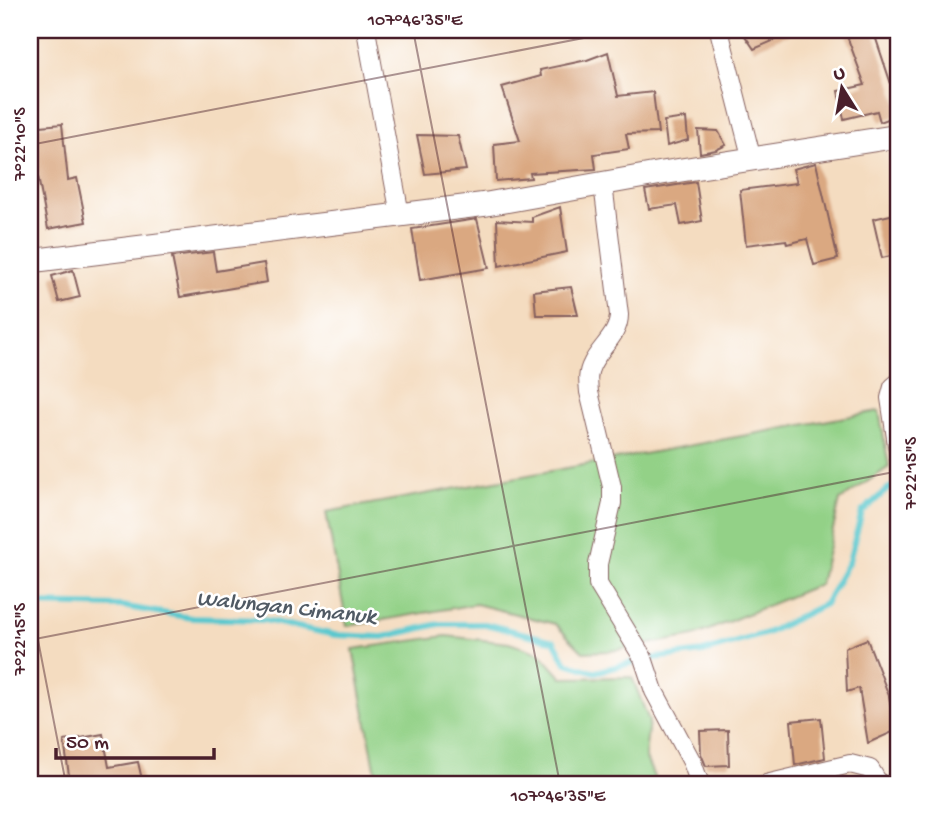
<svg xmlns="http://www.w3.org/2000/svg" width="929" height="814" font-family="'Gochi Hand',sans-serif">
	<rect width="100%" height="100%" fill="#fff"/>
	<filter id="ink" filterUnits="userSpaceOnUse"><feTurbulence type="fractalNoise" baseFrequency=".0143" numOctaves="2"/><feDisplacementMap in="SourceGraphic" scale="14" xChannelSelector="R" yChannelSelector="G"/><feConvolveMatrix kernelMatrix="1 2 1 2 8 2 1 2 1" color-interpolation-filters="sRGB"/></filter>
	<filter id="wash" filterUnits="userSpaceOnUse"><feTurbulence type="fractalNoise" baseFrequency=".00686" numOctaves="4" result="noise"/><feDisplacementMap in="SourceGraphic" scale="28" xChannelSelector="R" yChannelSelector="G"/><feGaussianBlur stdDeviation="1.57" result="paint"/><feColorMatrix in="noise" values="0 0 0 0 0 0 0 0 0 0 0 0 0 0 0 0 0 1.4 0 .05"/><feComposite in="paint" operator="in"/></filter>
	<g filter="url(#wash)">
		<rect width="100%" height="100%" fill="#f4dcc0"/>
		<path fill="#93d187" stroke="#6e7859" stroke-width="2" d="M879 411 889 467 840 500 820 584 694 636 610 651 583 652 555 624 476 604 347 626 326 512Z
			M446 636 509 643 540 653 562 678 632 677 649 721 645 756 657 784H378L353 649Z"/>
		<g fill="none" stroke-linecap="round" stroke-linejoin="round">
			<path stroke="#5ac8ce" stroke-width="6" d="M30 604 121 606 192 618 264 620 335 635 383 637 439 624H485L554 641 566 663 595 672 647 659 703 652 767 633 825 604 849 561 862 512 889 488 899 485"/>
		</g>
		<g id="blocks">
			<path fill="#daa881" d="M741 30H798L754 49Z
				M863 30H873L899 108V115L880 122 877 111 844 119 838 91 865 85 847 36Z
				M608 52 618 96 653 92 658 133 626 134 629 149 594 154 596 169 530 173 531 178 496 181 494 144 520 141 502 87 541 76 540 70 587 60Z
				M686 118 688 140 667 146 664 121Z
				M62 124 68 180 77 178 86 222 48 229 35 161H30V127Z
				M698 130 718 131 726 145 716 150 700 153Z
				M417 135 458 136 466 170 425 174Z
				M816 163 838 259 814 265 807 239 787 244 786 240 746 245 740 190 797 183 793 169Z
				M696 182 702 221 681 225 677 205 649 209 645 190Z
				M560 207 567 252 499 266 497 220 532 222V217Z
				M899 213V254L882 258 873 219Z
				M477 219 489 268 420 280 412 229Z
				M213 252 216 271 264 263 267 282 180 297 172 257Z
				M73 270 80 297 59 302 52 276Z
				M571 287 578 315H536L534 291Z
				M867 639 889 696 895 731 868 743 859 688 847 692 845 648Z
				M821 718 825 758 795 765 791 721Z
				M728 730 729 765 706 766 701 754 700 731Z
				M103 734 109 767 138 762 143 784H65L64 776 69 775 64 741Z"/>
		</g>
	</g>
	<g filter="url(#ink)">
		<use href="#blocks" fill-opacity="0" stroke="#86615f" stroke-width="2"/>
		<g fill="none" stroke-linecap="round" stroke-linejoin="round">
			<g stroke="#86615f" stroke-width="20">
				<path id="minor" d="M366 30 400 215
					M719 30 752 160
					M603 184 619 315C619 335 600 347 592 364 587 373 588 382 589 392L612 487V503L598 564V584L643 658 654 691 692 762 700 784
					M899 382 893 387 890 398 899 458
					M766 784 850 764 870 769 879 784"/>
			</g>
			<g stroke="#86615f" stroke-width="25">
				<path id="tertiary" d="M30 261 487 204 662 173 899 136"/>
			</g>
			<use href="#minor" stroke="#fff" stroke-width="18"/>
			<use href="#tertiary" stroke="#fff" stroke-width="23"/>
		</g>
	</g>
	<path fill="none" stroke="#4a1f2b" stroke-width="2" stroke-opacity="0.45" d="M413 30 560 784M30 145 625 30M30 599 66 784M30 640 899 471"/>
	<g text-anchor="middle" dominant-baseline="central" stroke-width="5" stroke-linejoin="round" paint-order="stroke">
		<g font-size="23" font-style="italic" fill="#505a64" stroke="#fff">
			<text transform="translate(286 609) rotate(6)">Walungan Cimanuk</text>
		</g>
	</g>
	<rect width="929" height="814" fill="none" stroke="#fff" stroke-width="77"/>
	<g transform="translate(842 88) rotate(349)" stroke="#ffffff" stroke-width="5" paint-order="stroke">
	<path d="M0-5L12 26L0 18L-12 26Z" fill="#4a1f2b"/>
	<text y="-10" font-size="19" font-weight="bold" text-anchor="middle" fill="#4a1f2b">U</text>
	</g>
	<path d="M56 748v10h158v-10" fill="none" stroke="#4a1f2b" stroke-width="3.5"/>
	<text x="66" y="748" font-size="21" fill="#4a1f2b" stroke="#ffffff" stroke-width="5" paint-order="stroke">50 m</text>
	<rect x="38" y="38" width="852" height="738" fill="none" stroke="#4a1f2b" stroke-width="2.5"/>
	<g font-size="18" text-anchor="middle" fill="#4a1f2b">
		<text x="415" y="25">107°46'35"E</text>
		<text transform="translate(19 144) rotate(-90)" y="6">7°22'10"S</text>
		<text transform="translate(910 473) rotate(-90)" y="6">7°22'15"S</text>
		<text transform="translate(19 639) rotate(-90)" y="6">7°22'15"S</text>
		<text x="558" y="801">107°46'35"E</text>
	</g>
</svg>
